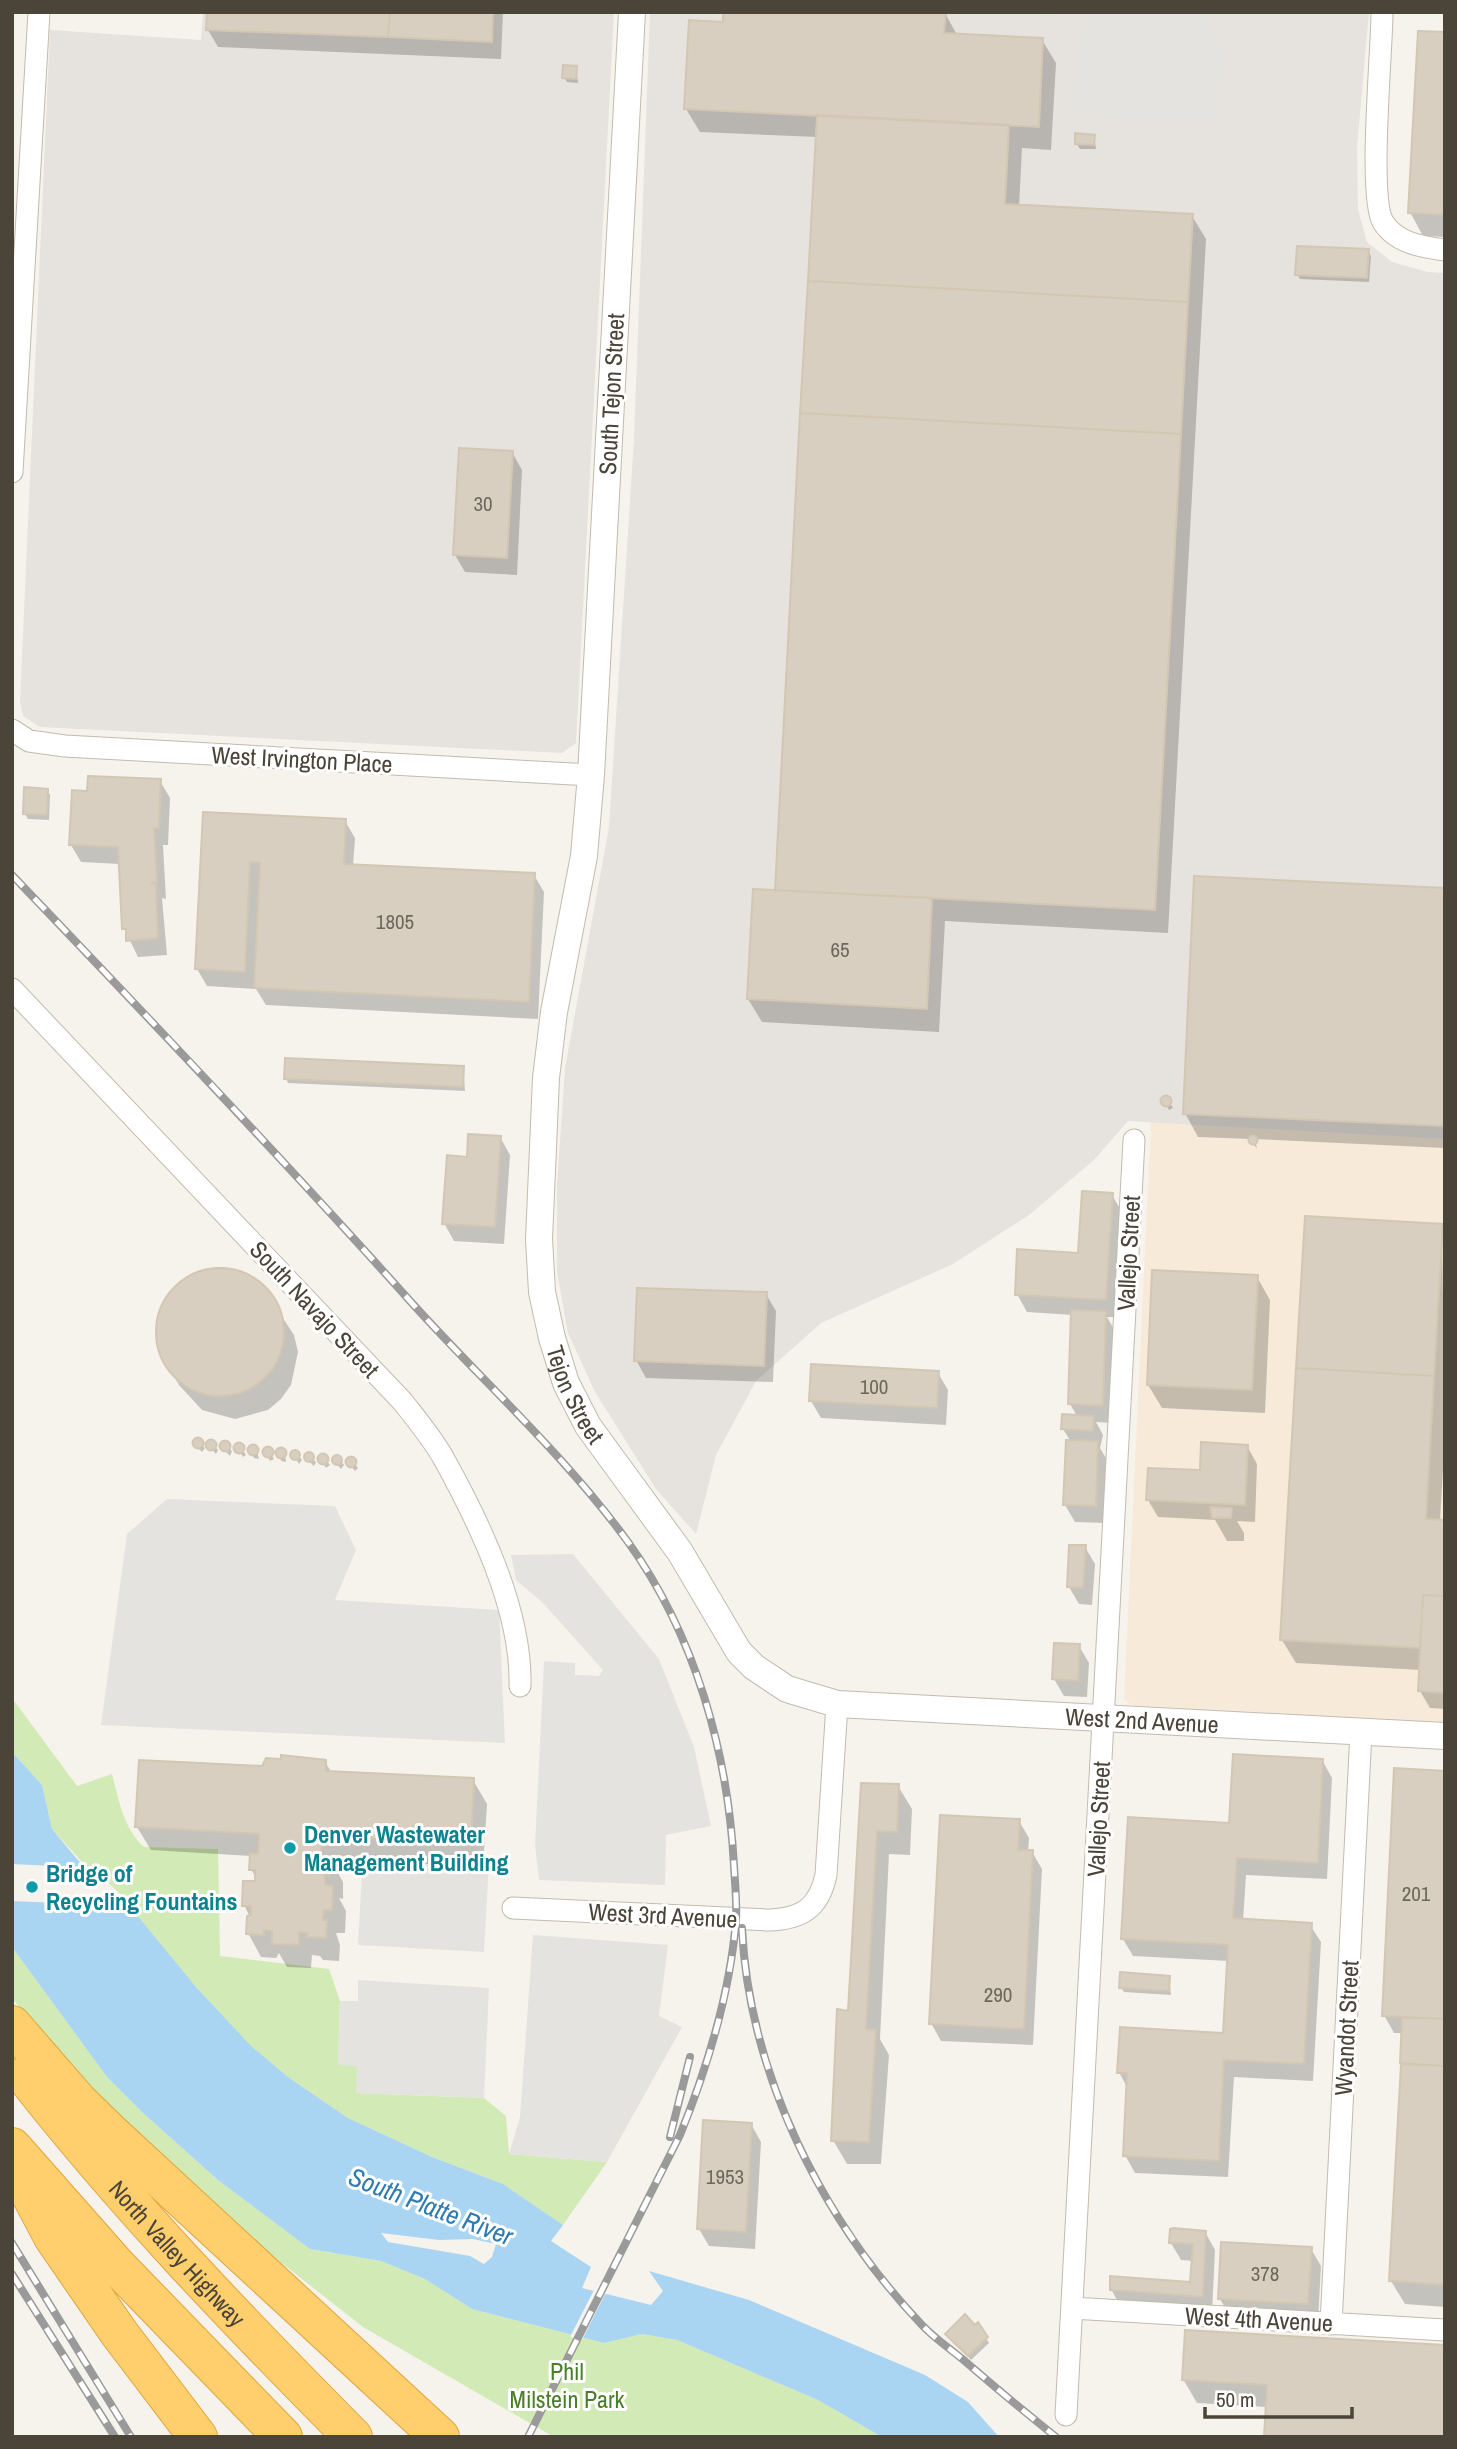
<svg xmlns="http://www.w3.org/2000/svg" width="1457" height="2449" font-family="'Archivo Narrow',sans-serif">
	<rect width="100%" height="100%" fill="#f6f3ec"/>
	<path fill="#f7ead8" d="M1151 1122 1445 1139V1722L1131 1705 1124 1699Z"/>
	<path fill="#e6e2dd" d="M203 12H614L576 743 562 753 40 727 23 716 20 701 50 30 201 40Z
		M650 12H1369L1357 148 1358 209 1367 242 1392 262 1428 272 1445 273V1139L1128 1121 1094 1160 1029 1215 953 1264 821 1323 756 1381 716 1455 696 1534 656 1489 595 1392 568 1333 557 1272V1185L565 1068 609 827 634 439Z"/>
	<path fill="#d2eab5" d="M12 1698 77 1786 112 1774C119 1800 123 1828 144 1847L218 1849 220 1956 329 1969 340 2001 338 2065H357V2093L484 2098 506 2116 509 2154 607 2162 563 2225 503 2184 432 2157 348 2118 288 2077 250 2046 52 1829 42 1785 12 1752Z
		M12 1947 107 2077 143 2113 218 2180 310 2249 381 2261 425 2279 472 2309 604 2343 642 2334 677 2340 818 2400 882 2437H554L363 2327 199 2198 52 2047 12 1998Z"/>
	<path fill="#e5e3e0" d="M1041 12H1205L1223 48 1221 122 1073 117 1074 82 1080 72 1083 17 1041 15Z
		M167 1499 335 1506 356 1550 335 1600 499 1610 505 1743 101 1725 127 1534Z
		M573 1554 659 1659 694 1747 711 1826 666 1835 665 1885 539 1880 535 1845 544 1661 575 1663V1675L599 1676 603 1670 543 1603 516 1580 511 1555Z
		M363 1854 489 1861 484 1952 358 1945Z
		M533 1935 668 1945 659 2016 682 2027 607 2162 509 2154 520 2117Z
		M358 1980 489 1988 484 2098 356 2093 357 2066 338 2065 340 2001H358Z"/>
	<path fill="#a9d4f2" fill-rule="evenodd" d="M12 1752 42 1785 52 1829 77 1859 135 1913 196 1987 251 2046 288 2077 348 2118 432 2157 503 2184 563 2225 551 2241 591 2267 582 2288 651 2305 663 2291 649 2271 749 2300 925 2375 968 2402 999 2437H882L818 2400 677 2340 642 2334 604 2343 472 2309 425 2279 381 2261 310 2249 218 2180 143 2113 107 2077 12 1947ZM381 2233 439 2240 473 2239 496 2244 492 2257 484 2264 470 2256 388 2242Z"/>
	<path fill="#f6f3ec" d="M12 1864 92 1868 133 1906 12 1901Z
		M595 2288 607 2290 582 2340 570 2337Z"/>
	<path fill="#0003" d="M208 12H503L501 59 218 47 208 30Z
		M945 13 957 35 1042 40 1056 63 1051 150 1022 148 1019 207 1192 216 1206 239 1168 933 945 921 939 1032 762 1022 748 999 777 892 818 137 700 132 686 109 725 24Z
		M1445 34V237L1423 236 1410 212Z
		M576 68 578 83 567 82 564 77Z
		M1094 136 1096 149H1080L1077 144Z
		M1368 251 1371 256 1369 282 1300 279 1297 274Z
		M512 452 522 470 517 575 465 572 455 555Z
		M160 781 170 798 168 845H163L166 899 162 898 167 955 138 957 124 928 121 864 81 862 71 845 89 793Z
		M47 790 50 795 49 820 28 819 25 814Z
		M205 814 345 821 355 838 353 866 534 875 544 892 538 1019 266 1005 256 989 207 986 197 969Z
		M1445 890V1148L1255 1139 1257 1149 1250 1139 1198 1137 1185 1113Z
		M463 1067 465 1091 288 1083 286 1078Z
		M1167 1098 1173 1108 1169 1110 1164 1101Z
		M500 1137 510 1155 504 1244 454 1241 444 1223 468 1159Z
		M1112 1195 1122 1212 1115 1317H1107L1115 1331 1112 1423 1096 1422 1103 1435 1100 1448 1107 1460 1105 1523 1075 1522 1065 1505 1071 1442 1063 1429 1077 1416 1070 1404 1073 1315 1027 1312 1017 1294 1080 1255Z
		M1442 1226 1445 1435 1440 1521 1445 1522V1709L1430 1708 1420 1691 1421 1670 1296 1663 1282 1640Z
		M212 1270 245 1274 260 1283 294 1335 298 1352 291 1385 281 1399 268 1410 235 1419 202 1410 179 1385 165 1361 157 1327 169 1296 195 1274Z
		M1257 1277 1270 1300 1265 1413 1162 1408 1148 1385Z
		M766 1294 776 1311 773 1382 646 1378 636 1360Z
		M938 1373 948 1390 946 1425 821 1418 811 1401Z
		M197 1440 205 1448 202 1452 194 1444Z
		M211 1442 218 1450 216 1454 208 1445Z
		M225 1444 232 1451 230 1456 222 1448Z
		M240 1445 246 1455 243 1457 237 1447Z
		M1247 1446 1257 1464 1255 1522 1237 1521 1244 1533V1541H1227L1215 1520 1158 1517 1148 1500Z
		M251 1448H256L259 1459 254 1458Z
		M268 1449 274 1459 270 1461 265 1451Z
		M280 1451 285 1452 286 1462 281 1461Z
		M295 1452 302 1460 299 1464 292 1454Z
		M308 1455 316 1462 314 1466 306 1459Z
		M323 1456 330 1465 326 1468 320 1458Z
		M337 1457 344 1465 341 1469 334 1461Z
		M351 1459 358 1468 355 1471 348 1462Z
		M1085 1547 1095 1564 1092 1605 1079 1604 1069 1587Z
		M1079 1646 1089 1663 1087 1697 1064 1696 1054 1679Z
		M1322 1760 1332 1778 1327 1879 1246 1875 1243 1921 1310 1925 1321 1942 1313 2081 1234 2077 1228 2177 1135 2173 1125 2155 1128 2089 1119 2072 1225 2035 1229 1961 1133 1956 1123 1939 1231 1825Z
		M325 1762 332 1773 473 1780 487 1804 483 1867 335 1859 334 1866 343 1882V1899L339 1898 346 1911 345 1933H336L340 1945 339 1961 323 1960 320 1956 312 1955 311 1968 287 1967 279 1953 276 1958 261 1957 248 1933 250 1917 244 1905 257 1880 251 1869V1856L151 1850 137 1827 263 1768Z
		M1445 1773V2307L1405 2304 1391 2281 1403 2033H1394L1384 2015Z
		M863 1785 898 1786 912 1809 910 1855 889 1854 880 2039 889 2055 881 2164H847L833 2140 850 2013Z
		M1019 1821 1029 1838 1028 1852H1032L1042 1869 1033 2045 941 2041 931 2023Z
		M1169 1977 1171 1995 1124 1992 1121 1987Z
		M751 2124 761 2142 755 2249 709 2246 699 2229Z
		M1205 2232 1215 2250 1212 2313 1121 2307 1111 2289 1191 2284 1194 2261 1181 2260 1171 2243Z
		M1311 2249 1321 2266 1318 2321 1230 2316 1220 2299Z
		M978 2325 989 2343 971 2360 947 2334Z
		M1445 2346 1267 2407 1197 2403 1183 2379Z"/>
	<path fill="#d8cfc1" stroke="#d3c7b4" stroke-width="2" d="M207 12H390L388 37 206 30Z
		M390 12H493L492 42 388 37Z
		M723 12H946L944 33 1043 38 1039 127 684 109 689 20 723 22Z
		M1418 31 1445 32V215L1408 213Z
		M563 65 577 66 576 79 562 78Z
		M817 115 1009 125 1005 204 1193 214 1188 302 808 281Z
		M1075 133 1095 135 1094 145 1075 144Z
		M1297 246 1369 249 1367 278 1295 275Z
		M808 281 1188 302 1181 434 800 413Z
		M800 413 1181 434 1155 910 775 890Z
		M459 448 513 451 507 558 453 555Z
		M88 776 161 779 159 828H154L157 882 151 883 156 884 158 938 126 941V929H122L118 847 69 845 72 790 87 791Z
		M24 787 48 789 47 815 23 814Z
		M203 812 346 819 344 864 535 873 529 1002 254 988 260 863 250 862 245 972 195 969Z
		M1194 876 1445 888V1126L1183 1114Z
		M753 889 932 898 927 1009 747 999Z
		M285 1058 464 1066 463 1087 284 1079Z
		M1160.5 1101a5.5 5.5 0 1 1 11 0a5.5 5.5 0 1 1-11 0Z
		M468 1134 501 1136 495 1227 442 1224 447 1155 467 1157Z
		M1248.5 1140a4.5 4.5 0 1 1 9 0a4.5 4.5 0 1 1-9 0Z
		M1082 1191 1113 1193 1106 1300 1015 1295 1017 1249 1078 1253Z
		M1305 1216 1443 1224 1434 1376 1296 1368Z
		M156 1332a64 64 0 1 1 128 0a64 64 0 1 1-128 0Z
		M1152 1270 1258 1275 1252 1390 1147 1385Z
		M637 1288 767 1292 764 1366 634 1361Z
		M1071 1310 1106 1311 1103 1406 1068 1404Z
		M811 1364 939 1371 937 1408 809 1401Z
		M1296 1368 1434 1376 1426 1519 1445 1520V1596L1423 1595 1420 1648 1280 1640Z
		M1062 1414 1094 1416 1093 1431 1061 1429Z
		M192.5 1443a5.5 5.5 0 1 1 11 0a5.5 5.5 0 1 1-11 0Z
		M205.5 1445a5.5 5.5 0 1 1 11 0a5.5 5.5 0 1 1-11 0Z
		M1066 1440 1098 1441 1096 1506 1063 1505Z
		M219.5 1446a5.5 5.5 0 1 1 11 0a5.5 5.5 0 1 1-11 0Z
		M1201 1442 1248 1445 1245 1505 1146 1500 1148 1468 1200 1470Z
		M233.5 1448a5.5 5.5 0 1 1 11 0a5.5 5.5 0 1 1-11 0Z
		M247.5 1450a5.5 5.5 0 1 1 11 0a5.5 5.5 0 1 1-11 0Z
		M262.5 1452a5.5 5.5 0 1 1 11 0a5.5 5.5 0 1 1-11 0Z
		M275.5 1453a5.5 5.5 0 1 1 11 0a5.5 5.5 0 1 1-11 0Z
		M290 1455a5 5 0 1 1 10 0a5 5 0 1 1-10 0Z
		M304 1457a5 5 0 1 1 10 0a5 5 0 1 1-10 0Z
		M317.5 1459a5.5 5.5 0 1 1 11 0a5.5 5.5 0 1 1-11 0Z
		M332 1460a5 5 0 1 1 10 0a5 5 0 1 1-10 0Z
		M345.5 1462a5.5 5.5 0 1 1 11 0a5.5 5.5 0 1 1-11 0Z
		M1210 1507 1232 1508 1231 1518H1212Z
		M1069 1545H1086L1083 1588 1067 1587Z
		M1423 1595 1445 1596V1693L1418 1691Z
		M1054 1643 1080 1644 1078 1681 1052 1679Z
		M1233 1754 1323 1759 1318 1863 1237 1858 1233 1918 1312 1923 1304 2064 1224 2060 1219 2161 1123 2156 1127 2073H1117L1120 2027 1223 2033 1228 1945 1121 1939 1128 1817 1229 1823Z
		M281 1755 326 1760V1771L474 1778 471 1844 322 1836 321 1857H331L330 1876 325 1875V1885L333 1886 332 1910H324L323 1920H327L326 1938 307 1937 308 1933 299 1932V1945L272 1944V1931L264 1930V1935L246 1934 247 1916 251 1915V1906H242L243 1881H255V1870H249L250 1853 258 1854 259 1834 135 1827 139 1760 262 1766 266 1758 281 1759Z
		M1394 1768 1445 1771V2019L1382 2016Z
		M861 1783 899 1784 897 1832 877 1831 866 2029 876 2030 869 2142 831 2141 837 2009 848 2011Z
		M940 1815 1020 1819 1018 1850H1033L1024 2029 929 2024Z
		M1120 1972 1170 1976 1169 1991 1119 1988Z
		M1402 2017 1445 2019V2066L1400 2063Z
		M1401 2064 1445 2066V2285L1389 2281Z
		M703 2120 752 2123 746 2232 697 2229Z
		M1173 2228 1206 2231 1203 2297 1110 2290V2276L1190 2282 1193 2244 1169 2243 1170 2229Z
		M1221 2242 1312 2247 1308 2304 1218 2299Z
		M965 2314 975 2325 978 2322 988 2337 968 2356 945 2334Z
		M1185 2330 1445 2345V2437H1264L1267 2385 1182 2380Z"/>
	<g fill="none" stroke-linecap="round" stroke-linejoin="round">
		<g stroke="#c2bbae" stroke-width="23">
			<path id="minor" d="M1382 12C1382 51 1368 196 1383 222 1396 243 1422 247 1445 250
				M12 472 39 12
				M12 730 29 741 65 746 591 775
				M12 989 403 1402C417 1420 433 1439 444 1459 480 1524 522 1611 520 1686
				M513 1908 768 1920C802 1919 819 1908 826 1875L837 1704
				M1072 2308 1445 2330
				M1331 2324 1361 1732
				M1066 2415 1134 1140"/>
		</g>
		<g stroke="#c2bbae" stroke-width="28">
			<g id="tertiary">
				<path id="s1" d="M632 12 591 775 584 856 554 1012 546 1078 539 1239 542 1292 552 1338 566 1383 588 1426 680 1552 739 1652 754 1667 787 1689 837 1704 1445 1736"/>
			</g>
		</g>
		<g stroke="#e0a43c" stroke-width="40">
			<g id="motorway">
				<path d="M12 2025 78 2101 114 2136 440 2437"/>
				<path id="s2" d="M25 2076C126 2205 238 2321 353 2437"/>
				<path d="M12 2147 117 2266 283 2437"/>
				<path d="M25 2184 53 2237 119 2333 198 2437"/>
			</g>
		</g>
		<use href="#minor" stroke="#fff" stroke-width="21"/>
		<use href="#tertiary" stroke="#fff" stroke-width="26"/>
		<use href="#motorway" stroke="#ffcf6e" stroke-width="38"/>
		<g stroke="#9a9a9a" stroke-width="8">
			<path id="rail" d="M12 875C147 1016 281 1157 411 1302 483 1382 565 1455 628 1542 695 1635 728 1752 734 1866 735 1884 737 1902 736 1920 730 1994 708 2066 680 2135L528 2437
				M742 1928C749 2074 822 2220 922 2325 935 2339 952 2350 967 2363 996 2388 1026 2413 1056 2437
				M670 2137 690 2057
				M12 2243 131 2437
				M12 2274 115 2437"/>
		</g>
		<use href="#rail" stroke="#fff" stroke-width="5" stroke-dasharray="16" stroke-linecap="butt"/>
	</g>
	<g fill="#0f9aa8" stroke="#fff" stroke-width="2.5">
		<circle cx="290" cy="1848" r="7"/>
		<circle cx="32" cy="1887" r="7"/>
	</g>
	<g text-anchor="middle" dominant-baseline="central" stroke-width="6" stroke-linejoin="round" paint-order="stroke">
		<g font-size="21" fill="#6e675b">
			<text x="483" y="503">30</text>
			<text x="395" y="921">1805</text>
			<text x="840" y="949">65</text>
			<text x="874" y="1386">100</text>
			<text x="1416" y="1893">201</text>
			<text x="998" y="1994">290</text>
			<text x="725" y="2176">1953</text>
			<text x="1265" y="2273">378</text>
		</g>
		<g font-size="24" fill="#4b4439" stroke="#fff">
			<text transform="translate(611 394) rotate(-87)">South Tejon Street</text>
			<text transform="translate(302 759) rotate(3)">West Irvington Place</text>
			<text transform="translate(1128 1253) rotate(-87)">Vallejo Street</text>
			<text transform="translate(315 1309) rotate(47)">South Navajo Street</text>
			<text stroke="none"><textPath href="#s1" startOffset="1393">Tejon Street</textPath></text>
			<text stroke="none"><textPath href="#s1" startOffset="2118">West 2nd Avenue</textPath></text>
			<text transform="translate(1098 1819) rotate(-87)">Vallejo Street</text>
			<text transform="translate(663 1915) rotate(3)">West 3rd Avenue</text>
			<text transform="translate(1346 2028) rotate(-87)">Wyandot Street</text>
			<text stroke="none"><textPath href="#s2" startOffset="234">North Valley Highway</textPath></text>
			<text transform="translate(1259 2319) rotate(3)">West 4th Avenue</text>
		</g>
		<g font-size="24" font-weight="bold" fill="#0d838f" stroke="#fff" text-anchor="start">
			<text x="304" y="1834">Denver Wastewater<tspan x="304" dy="28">Management Building</tspan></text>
			<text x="46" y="1873">Bridge of<tspan x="46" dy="28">Recycling Fountains</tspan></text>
		</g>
		<g font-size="24" fill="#4a7f2a" stroke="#fff">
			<text x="567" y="2371">Phil<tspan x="567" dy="28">Milstein Park</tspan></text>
		</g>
		<g font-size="26" font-style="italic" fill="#2e7ab2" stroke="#fff">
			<text transform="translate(431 2206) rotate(21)">South Platte River</text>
		</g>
	</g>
	<rect width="1457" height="2449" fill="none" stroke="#4b4439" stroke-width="28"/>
	<path d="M1205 2407v10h147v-10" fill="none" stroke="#4b4439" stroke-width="3.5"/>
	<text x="1216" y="2407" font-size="21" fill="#4b4439" stroke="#ffffff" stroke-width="5" paint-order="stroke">50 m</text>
</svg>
